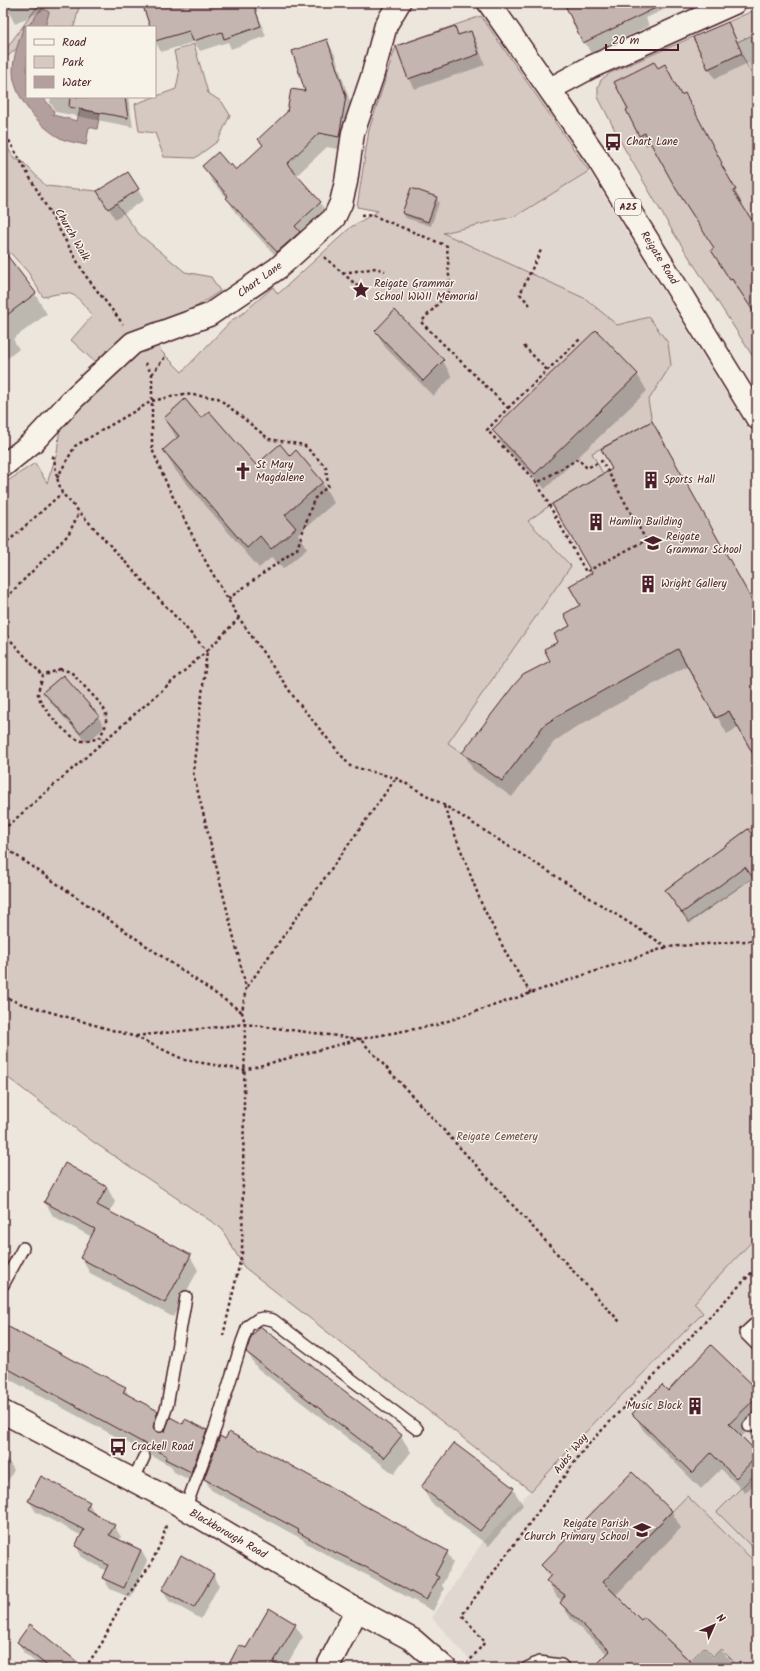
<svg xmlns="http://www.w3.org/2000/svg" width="760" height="1671" font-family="Kalam,sans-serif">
	<rect width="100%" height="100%" fill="#ece6dd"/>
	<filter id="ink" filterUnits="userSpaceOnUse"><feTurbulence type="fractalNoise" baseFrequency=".025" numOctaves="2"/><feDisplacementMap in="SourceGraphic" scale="8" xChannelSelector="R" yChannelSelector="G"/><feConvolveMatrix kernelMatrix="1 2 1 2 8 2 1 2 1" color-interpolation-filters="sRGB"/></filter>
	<g filter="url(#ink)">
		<path fill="#e0d7d0" d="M589 171 757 443V875L674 933 419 782 528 521 351 227 516 216Z
			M757 1016V1151L755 1139V1020Z
			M757 1236V1668H477L432 1618 482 1543 597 1420 703 1313 693 1304Z"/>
		<path fill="#d5c9c2" stroke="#907476" d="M40 3H80L74 27H45L49 12 42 8 29 25 24 26 17 48 7 57 3 56V53Z
			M757 9V33L737 42 728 22Z
			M481 16 589 171 516 216 443 233 586 299 617 325 649 317 668 343 671 365 648 401 652 421 592 453 603 474 552 504 528 521 571 566 448 743 502 781 544 725 658 613 716 718 729 711 757 761V828L748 829 665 890 689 922 757 875 755 1139 757 1151V1236L694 1303 703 1313 597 1420 531 1491 244 1267 221 1228 92 1141 3 1074V484L35 463 47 483 57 453 60 426 131 356 157 343 161 351 182 372 232 320 242 314 273 287 278 294 351 227 378 211 357 207 369 130 396 46Z
			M693 37 708 69 741 53 757 85V363L673 232 623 146 598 97V87L601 80 610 73Z
			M194 44 208 93 222 102 230 115 218 141 195 158 164 157 155 133 139 131 135 104 176 89 179 74 174 51Z
			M3 139 14 159 22 161 46 186 97 191 116 203 139 234 185 272 211 277 220 291 184 315 97 364 71 340 92 316C74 291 73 290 43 297L28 272 3 245Z
			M757 1472V1552L717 1512Z
			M687 1496 757 1564V1668H740L721 1649 713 1656 704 1647 690 1661 644 1617 626 1636 603 1582Z"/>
		<path fill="#b39f9d" stroke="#896c6f" d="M42 8 49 12 45 27H27V97H43L54 111 53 115 77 121 80 109 100 113 97 129 89 127 86 145C78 143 69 142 62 139 40 128 13 97 13 71 13 56 19 41 24 26L29 25Z"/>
		<path fill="#0003" d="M4 3H46L48 8 15 24Z
			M151 3H284L256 10 266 36 231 49 228 42 200 51 194 42 161 52 155 41V27H151Z
			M565 3H678L646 18 649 26 591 54Z
			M727 23 737 42 757 33V82L748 63 715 79 709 69 694 37Z
			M454 27 459 36 471 32 477 43 485 65 415 89 409 78Z
			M327 40 335 55 353 111 347 151 327 147 296 176 320 202 328 216 285 266 235 212 228 199 212 181 204 167H230L236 172 263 146 259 139 288 112 306 92Z
			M681 96 690 105 727 175H726L741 201 739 202 757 229V316L739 289 738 290 719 261 715 249 652 143 646 146 640 135Z
			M51 97H128L133 127 56 112 50 102Z
			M138 190 144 200 115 219 99 191Z
			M436 197 439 203 431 226 406 218 403 213Z
			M3 251 35 294 47 314 13 339 19 349 3 362Z
			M395 312 443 361 452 377 433 396 385 347 376 331Z
			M637 374 647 391 545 489 503 446 494 430Z
			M165 418 201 419 256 466 322 482 334 503 298 534 307 549 283 569 272 557 259 568 176 471 164 450 177 439Z
			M757 602V758L739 727 727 734 688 665 571 730 554 742 512 797 473 770 464 753Z
			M44 692 98 717 105 727 87 743 51 703Z
			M757 843V884L752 878 689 924 667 890Z
			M107 1187 115 1202 109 1213 190 1256 198 1270 173 1317 90 1273 81 1258 92 1237 53 1216 45 1202Z
			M3 1325 125 1388 130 1397 157 1411 165 1425 163 1432 184 1425 206 1431 214 1444 199 1485 174 1472 171 1466 3 1376Z
			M247 1352 401 1436 411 1452 394 1474 257 1368Z
			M757 1391V1422L741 1437 757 1453V1481L745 1493 721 1469 701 1489 643 1430 634 1414 668 1392Z
			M220 1438 447 1552 453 1563 442 1585 444 1589 433 1611 367 1575 338 1561 306 1543 304 1540 211 1490 205 1479Z
			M3 1457 7 1459 14 1470 3 1490Z
			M632 1474 672 1512 681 1528 615 1596 641 1622 690 1662 704 1648 713 1657 720 1650 739 1668H597L608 1655 571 1619 561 1603 562 1601 557 1597 547 1581 550 1578 542 1565Z
			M422 1487 513 1489 523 1505 489 1546 431 1503Z
			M29 1501 89 1503 95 1515 114 1526 121 1537 119 1541 141 1550 147 1561 131 1598 110 1589 103 1578 106 1571 82 1557 76 1546 82 1536 36 1512Z
			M213 1574 219 1585 201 1619 169 1601 163 1590Z
			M295 1625 303 1637 285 1668H228Z
			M18 1642 80 1668H43L24 1653Z"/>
		<path fill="#c4b5b0" stroke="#4a1f2b" d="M142 3H253L261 26 224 39 222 32 193 41 189 31 155 41V27H150Z
			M564 3H666L583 43Z
			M728 22 742 53 708 69 693 37Z
			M455 26 458 35 471 31 479 54 408 79 396 46Z
			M327 39 346 96 339 137 319 133 287 164 321 202 295 226 300 232 277 252 226 198 228 196 202 166 218 152 230 166 231 164 236 170 263 145 258 139 287 112 291 89 305 91 292 51Z
			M654 62 658 68 665 64 681 95 685 93 722 163 721 164 736 190 733 191 757 228V317L732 279 730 280 711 250 714 248 676 189 645 133 639 136 626 110 628 109 614 82Z
			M70 97H125L128 118 69 107Z
			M128 172 139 189 108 209 97 191Z
			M411 188 437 197 428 222 402 213Z
			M3 250 36 293 3 318Z
			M395 310 444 360 423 381 375 331Z
			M596 330 638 374 535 474 492 430Z
			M185 399 201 418 209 411 256 465 280 444 290 456 296 450 323 482 285 515 296 528 271 549 260 536 247 548 163 450 179 436 164 418Z
			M652 421 757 609V761L729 711 716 718 678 649 561 714 544 725 502 781 462 753 514 685 523 675 550 661 544 649 558 642 554 634 570 626 564 614 580 605 569 586 592 573 552 504 612 469 601 449Z
			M63 675 99 716 80 733 43 692Z
			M748 829 757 841V883L745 867 682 913 665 890Z
			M65 1163 107 1187 97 1205 191 1255 165 1303 80 1258 95 1229 44 1202Z
			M3 1324 35 1341 36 1340 76 1362 126 1387 123 1392 158 1411 153 1427 157 1432 165 1431 170 1417 183 1424 185 1419 207 1430 191 1472 165 1459 167 1456 3 1366Z
			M260 1326 402 1435 384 1458 246 1352 251 1337Z
			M711 1345 757 1389V1397L729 1424 757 1452V1456L736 1478 711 1453 692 1473 632 1414 662 1385 668 1391Z
			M229 1432 448 1551 435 1575 439 1577 426 1600 360 1564 330 1550 298 1532 299 1530 204 1479 220 1436 225 1439Z
			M454 1443 514 1488 480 1531 421 1487Z
			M632 1472 672 1511 603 1582 641 1620 644 1617 697 1668H593L610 1651 560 1603 565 1595 546 1581 551 1575 541 1565Z
			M41 1476 90 1502 86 1509 115 1525 109 1535 141 1550 124 1588 102 1578 108 1565 75 1546 84 1530 28 1501Z
			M181 1555 214 1574 194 1608 162 1590Z
			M269 1608 296 1624 273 1663 283 1668H227L239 1645 246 1648Z
			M30 1624 85 1668H50L17 1642Z"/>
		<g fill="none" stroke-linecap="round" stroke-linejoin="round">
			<g stroke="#4a1f2b" stroke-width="14">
				<path id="service" d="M3 1285 23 1248
					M757 1322 745 1333 757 1345
					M160 1426 167 1406 186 1297
					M749 1426 757 1418
					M133 1481 144 1457
					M185 1509 216 1426 242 1342 248 1326 258 1319 263 1318 273 1320 417 1429
					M527 1668 539 1662 561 1665 564 1668"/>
			</g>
			<g stroke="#4a1f2b" stroke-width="25">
				<path id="minor" d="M550 89 591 67 734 3
					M327 1668 357 1610"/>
			</g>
			<g stroke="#4a1f2b" stroke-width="25">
				<path id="tertiary" d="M3 466 33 442 74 398 133 343 209 315 278 268 334 218 341 203 346 182 353 133 372 77 386 25 399 3"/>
			</g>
			<g stroke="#4a1f2b" stroke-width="25">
				<path id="secondary" d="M3 1412 171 1500 357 1610 413 1640 445 1668"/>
			</g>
			<g stroke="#4a1f2b" stroke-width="25">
				<path id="primary" d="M489 3 596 156 757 418"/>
			</g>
			<path stroke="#4a1f2b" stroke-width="2.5" stroke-dasharray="3 3" stroke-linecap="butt" d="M3 130 85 275 123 324
				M361 216 372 215 447 246 450 291 421 322 508 408 487 430 537 483 578 459 587 468 602 461 646 540 586 572 537 483
				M324 257 360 288
				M343 273 376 268 385 271
				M530 305 520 294 542 248
				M524 346 547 370
				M145 363 152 374V449L169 489 207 564 239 618 296 700 350 766 396 778 444 805 667 947 757 940
				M152 374 165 357
				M508 408 580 339
				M52 456 54 458 57 478 62 493 207 651 104 741
				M57 478 75 446 152 401 184 394 218 398 269 439 304 445 326 467 328 486 314 499 297 549 228 599
				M3 546 62 493
				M3 603 4 600 68 535 79 513
				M3 632 43 676
				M60 669 71 672 99 702 106 712V725L100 737C94 740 89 741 82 741 69 739 40 707 38 694 38 689 42 681 43 676Z
				M444 806 482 905 507 955 531 994
				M3 830 104 741 100 737
				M3 838 7 849 242 1012
				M247 987 396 778
				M3 996 19 1003 136 1037 185 1060 244 1070 360 1039 436 1025 667 947
				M136 1036 245 1024 360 1039 620 1322
				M223 1336 242 1253 245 1024 242 1012 246 987 193 772 207 651 239 618
				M467 1664 485 1642 462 1615 585 1448 757 1267
				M85 1668 102 1643 120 1606 151 1564 163 1538 166 1525"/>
			<use href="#service" stroke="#f7f3e8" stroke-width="11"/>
			<use href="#minor" stroke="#f7f3e8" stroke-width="22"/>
			<use href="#tertiary" stroke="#f7f3e8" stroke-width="22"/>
			<use href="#secondary" stroke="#f7f3e8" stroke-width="22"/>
			<use href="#primary" stroke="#f7f3e8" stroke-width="22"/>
		</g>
	</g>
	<defs>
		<g id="bus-bare" transform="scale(1.38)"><path d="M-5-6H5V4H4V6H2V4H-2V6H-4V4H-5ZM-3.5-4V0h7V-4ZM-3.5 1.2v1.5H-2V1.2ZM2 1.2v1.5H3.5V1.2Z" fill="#4a1f2b" stroke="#f7f3e8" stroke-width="2.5" paint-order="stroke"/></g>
		<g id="sight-bare" transform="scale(1.38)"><path d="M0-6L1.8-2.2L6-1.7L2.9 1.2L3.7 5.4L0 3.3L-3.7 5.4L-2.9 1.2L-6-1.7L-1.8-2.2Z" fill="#4a1f2b" stroke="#f7f3e8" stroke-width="2.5" paint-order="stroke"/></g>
		<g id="church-bare" transform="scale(1.38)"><path d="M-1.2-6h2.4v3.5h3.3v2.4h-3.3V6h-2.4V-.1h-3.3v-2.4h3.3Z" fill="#4a1f2b" stroke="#f7f3e8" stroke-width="2.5" paint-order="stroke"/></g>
		<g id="building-bare" transform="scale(1.38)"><path d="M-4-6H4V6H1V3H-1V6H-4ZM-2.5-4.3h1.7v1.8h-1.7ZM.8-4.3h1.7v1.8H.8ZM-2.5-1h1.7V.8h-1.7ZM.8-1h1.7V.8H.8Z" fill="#4a1f2b" stroke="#f7f3e8" stroke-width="2.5" paint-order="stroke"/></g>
		<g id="school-bare" transform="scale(1.38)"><path d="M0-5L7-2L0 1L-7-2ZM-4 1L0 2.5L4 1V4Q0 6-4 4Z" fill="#4a1f2b" stroke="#f7f3e8" stroke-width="2.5" paint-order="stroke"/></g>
	</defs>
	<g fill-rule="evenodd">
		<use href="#bus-bare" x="613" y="142"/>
		<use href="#sight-bare" x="361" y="290"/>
		<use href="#church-bare" x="243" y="471"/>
		<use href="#building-bare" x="651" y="480"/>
		<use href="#building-bare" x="596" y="522"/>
		<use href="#school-bare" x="653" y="543"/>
		<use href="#building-bare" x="648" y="584"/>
		<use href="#building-bare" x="695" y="1406"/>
		<use href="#bus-bare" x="118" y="1447"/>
		<use href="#school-bare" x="642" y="1530"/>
	</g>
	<g text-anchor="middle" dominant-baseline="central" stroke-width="3" stroke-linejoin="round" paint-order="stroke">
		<rect fill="#f7f3e8" stroke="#7e5f64" stroke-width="1" x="615" y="199" width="26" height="16" rx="3"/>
		<g font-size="10" font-weight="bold" fill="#4a1f2b">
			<text x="628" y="207">A25</text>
		</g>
		<g font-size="11" fill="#4a1f2b" stroke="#f7f3e8" text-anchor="start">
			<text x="626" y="142">Chart Lane</text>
			<text x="374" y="284">Reigate Grammar<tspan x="374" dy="13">School WWII Memorial</tspan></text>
			<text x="256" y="465">St Mary<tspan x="256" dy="13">Magdalene</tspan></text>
			<text x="664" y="480">Sports Hall</text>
			<text x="609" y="522">Hamlin Building</text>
			<text x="666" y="537">Reigate<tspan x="666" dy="13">Grammar School</tspan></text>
			<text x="661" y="584">Wright Gallery</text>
			<text x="682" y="1406" text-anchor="end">Music Block</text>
			<text x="131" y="1447">Crackell Road</text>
			<text x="629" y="1524" text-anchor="end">Reigate Parish<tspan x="629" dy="13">Church Primary School</tspan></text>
		</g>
		<g font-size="11" fill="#4a1f2b" stroke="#f7f3e8">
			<text transform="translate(72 235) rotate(60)">Church Walk</text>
			<text transform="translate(659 258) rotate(58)">Reigate Road</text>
			<text transform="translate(260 280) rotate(-36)">Chart Lane</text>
			<text transform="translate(571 1454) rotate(-52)">Aubs' Way</text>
			<text transform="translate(228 1534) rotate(30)">Blackborough Road</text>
		</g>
		<g font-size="11" fill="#6d4a51" stroke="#f7f3e8">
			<text x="497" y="1137">Reigate Cemetery</text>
		</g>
	</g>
	<rect width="760" height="1671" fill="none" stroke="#f7f3e8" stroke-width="16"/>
	<rect x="8" y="8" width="744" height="1655" fill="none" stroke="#4a1f2b" stroke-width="1.5" filter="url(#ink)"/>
	<rect x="26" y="26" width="130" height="72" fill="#f7f3e8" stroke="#b29e9c"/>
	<rect x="34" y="39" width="20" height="6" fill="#f7f3e8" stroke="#b29e9c"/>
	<text x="62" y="46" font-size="12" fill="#4a1f2b">Road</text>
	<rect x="34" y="56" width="20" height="12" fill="#d5c9c2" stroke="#b29e9c"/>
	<text x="62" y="66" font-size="12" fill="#4a1f2b">Park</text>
	<rect x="34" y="76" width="20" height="12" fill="#b39f9d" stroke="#b29e9c"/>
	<text x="62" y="86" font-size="12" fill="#4a1f2b">Water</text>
	<g transform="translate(714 1625) rotate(45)" stroke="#f7f3e8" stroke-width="3" paint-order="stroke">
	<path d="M0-3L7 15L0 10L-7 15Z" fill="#4a1f2b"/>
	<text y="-6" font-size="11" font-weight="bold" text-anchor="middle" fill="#4a1f2b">N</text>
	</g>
	<path d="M606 44v6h72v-6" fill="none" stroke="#4a1f2b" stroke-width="2"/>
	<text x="612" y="44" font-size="12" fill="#4a1f2b" stroke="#f7f3e8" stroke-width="3" paint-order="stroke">20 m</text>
</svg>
